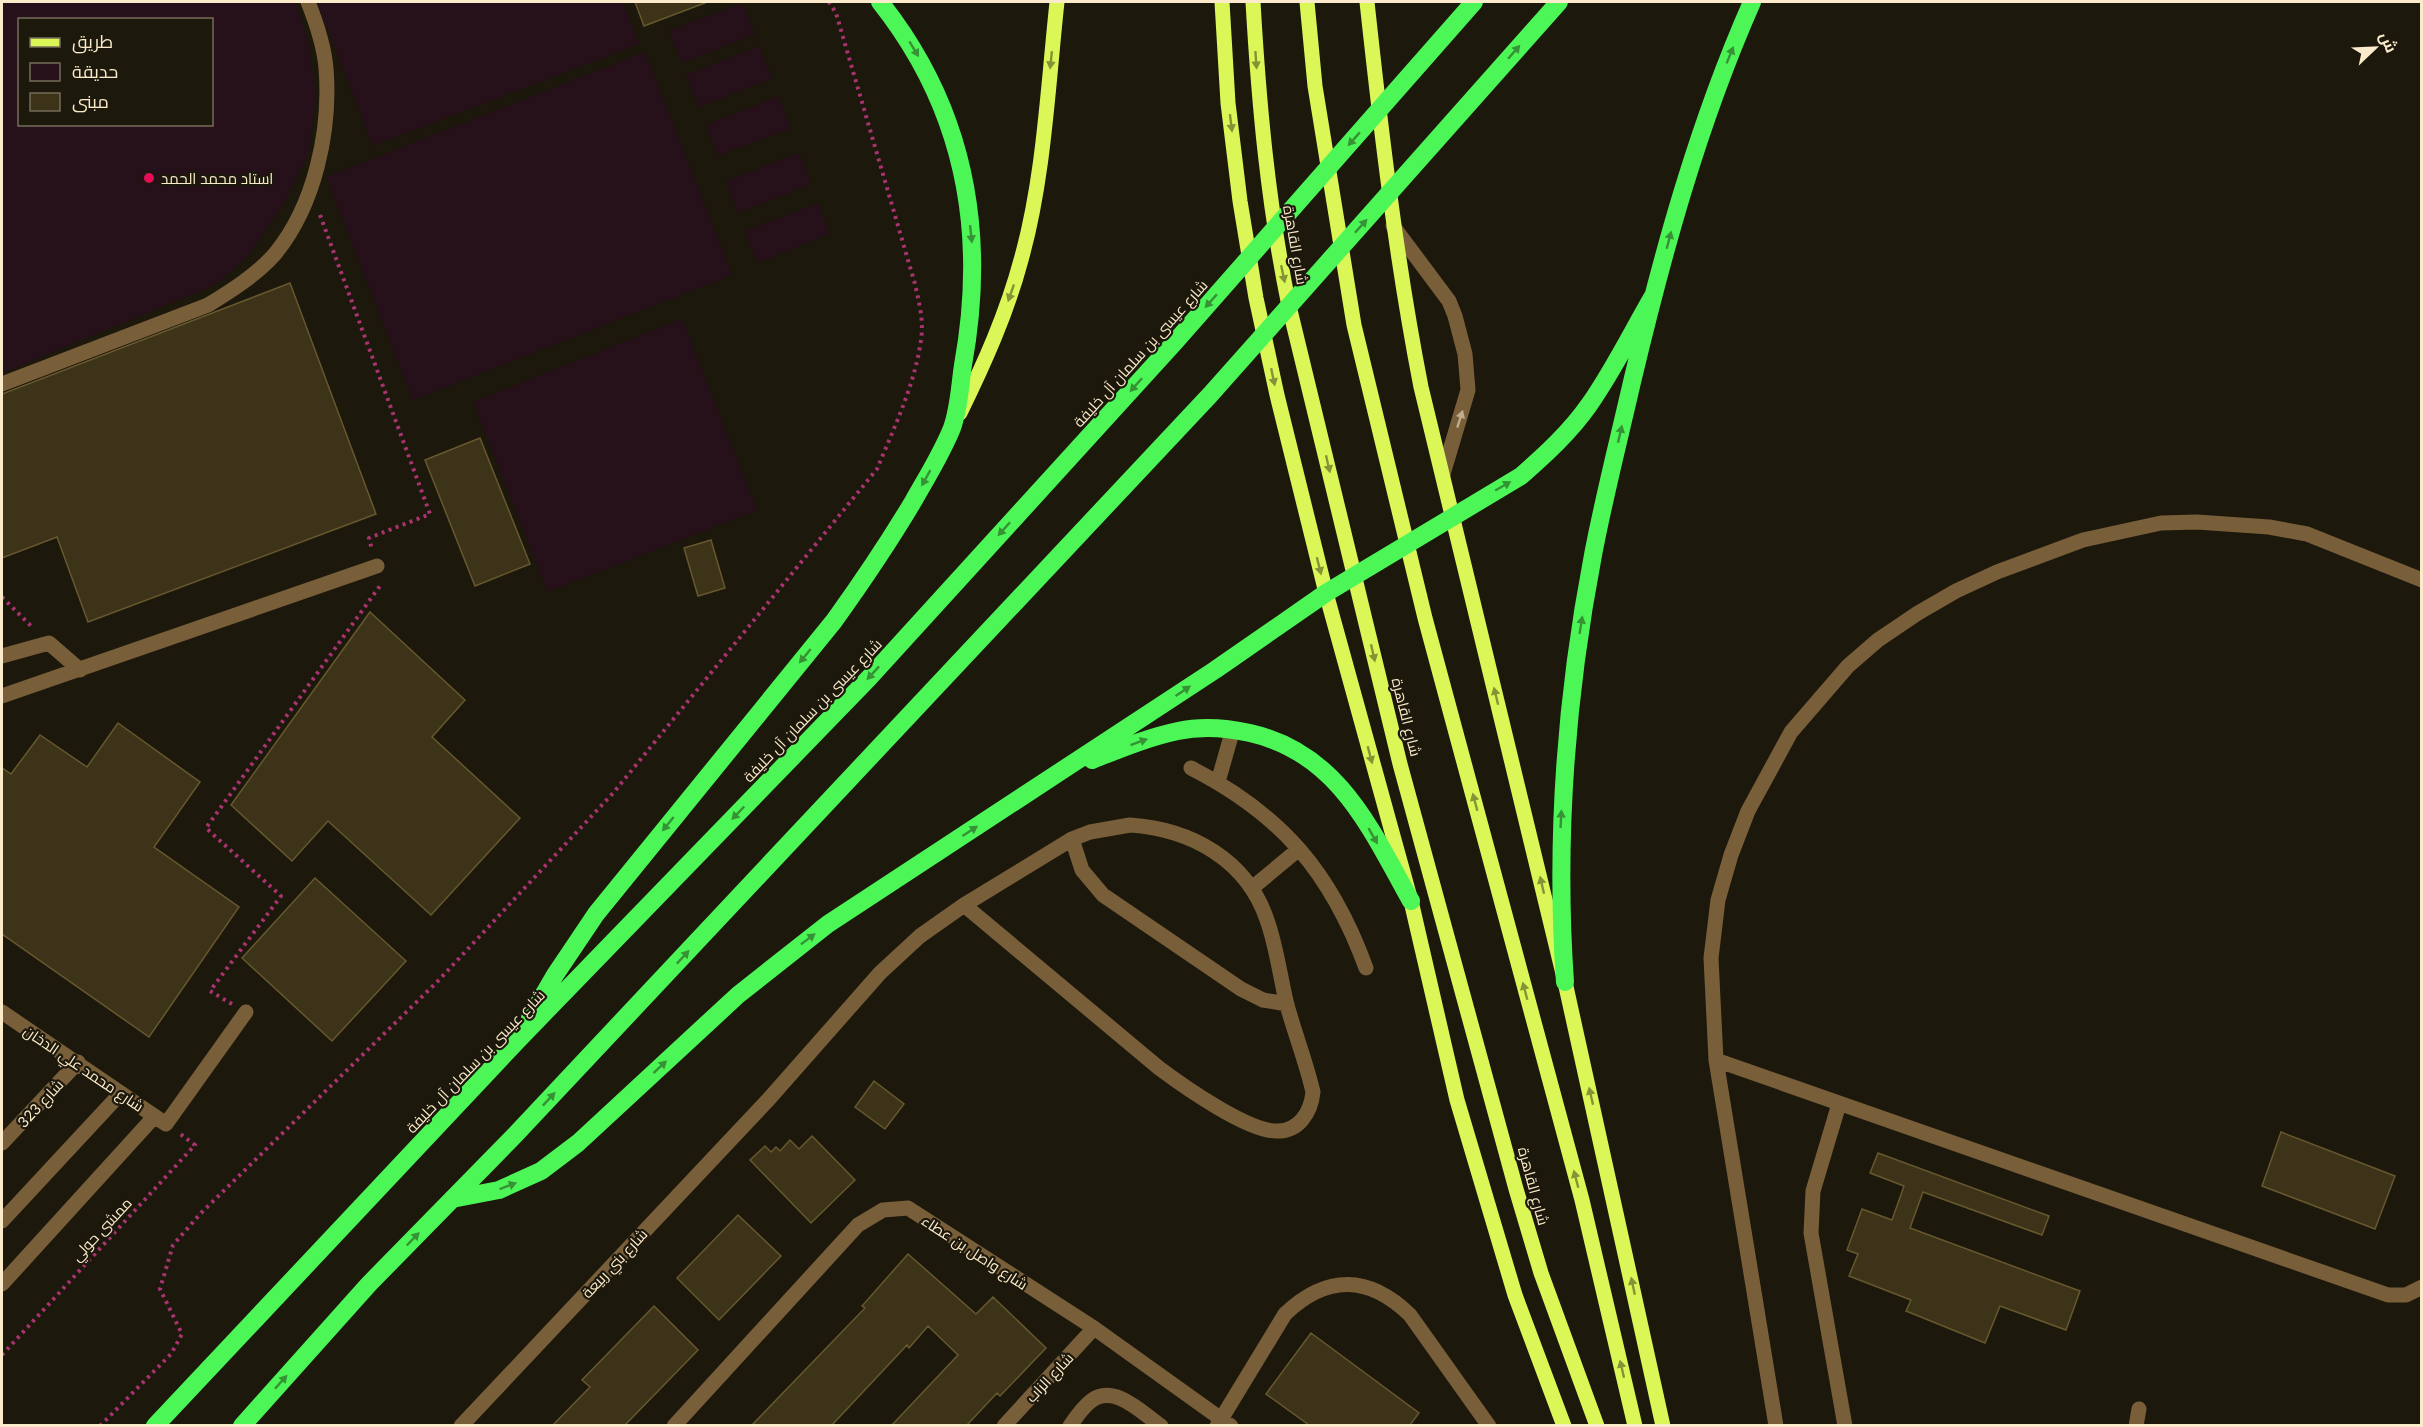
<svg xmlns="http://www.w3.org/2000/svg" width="2423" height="1427" font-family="Lato,Cairo,sans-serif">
	<rect width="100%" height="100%" fill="#1c180c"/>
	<path fill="#26101a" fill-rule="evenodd" d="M2 2H295L308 41 316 98 308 154 284 203 248 256 215 285 2 373ZM20 20H212V124H20Z
		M317 2H623L639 44 373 146Z
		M742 3 755 34 682 63 669 31Z
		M759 46 772 78 699 107 686 75Z
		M645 52 732 275 413 400 326 177Z
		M778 96 791 128 718 156 706 125Z
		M799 153 811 184 738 213 726 181Z
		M818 203 830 234 757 263 745 231Z
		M682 319 757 510 548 592 473 402Z"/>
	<path fill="#3c3319" stroke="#67582d" stroke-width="1.5" d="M635 2H704L705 3 644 26Z
		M290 283 376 514 88 622 57 537 2 558V394Z
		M480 438 530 564 475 586 425 460Z
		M711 540 725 588 698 596 684 548Z
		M370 612 465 700 432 737 520 818 431 915 328 821 292 861 231 805Z
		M118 723 200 782 154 847 239 907 149 1037 2 934V768L11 774 40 735 87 767Z
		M315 878 406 961 332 1041 242 958Z
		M874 1081 904 1104 885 1129 855 1107Z
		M2281 1132 2395 1176 2375 1229 2262 1186Z
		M812 1136 855 1180 811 1223 750 1160 765 1146 771 1152 776 1147 780 1151 790 1140 799 1149Z
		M1878 1153 2049 1216 2042 1235 1923 1192 1910 1228 2080 1291 2066 1330 2000 1306 1985 1343 1906 1311 1911 1300 1849 1276 1858 1254 1847 1250 1862 1209 1892 1220 1904 1186 1870 1173Z
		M738 1215 781 1256 719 1320 677 1278Z
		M908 1254 976 1314 993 1297 1046 1348 1000 1396 997 1393 967 1425H892L958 1355 928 1326 909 1348 907 1345 832 1425H752L865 1308 862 1306Z
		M654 1306 698 1350 625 1425H553L590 1387 582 1380Z
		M1311 1333 1419 1413 1410 1425H1309L1266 1394Z"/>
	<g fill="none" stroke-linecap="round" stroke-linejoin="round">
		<path stroke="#a7336f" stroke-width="4" stroke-dasharray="3 4.5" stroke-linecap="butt" d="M320 215 430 514 369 538 372 550
			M2 597 33 628
			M232 1004 210 991 281 896 206 828 382 583
			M2 1355 195 1145 179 1133
			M100 1426 171 1354 182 1334 160 1289 173 1245 201 1213 438 981 614 792 877 469C894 428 915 384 921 340 924 321 919 302 915 284L836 13 829 2"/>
		<path stroke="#795e3a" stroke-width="15" d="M1393 226 1449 301 1455 316 1465 354 1468 390 1443 474
			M2 384 208 305C231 291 256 275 274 255 315 206 331 130 326 68 324 46 316 22 308 2
			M2 656 49 643 80 670
			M2 696 377 566
			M1191 768C1281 814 1331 872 1366 968
			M1218 782 1233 729
			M1130 825C1191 829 1247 860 1267 920 1277 948 1280 977 1287 1005 1295 1034 1306 1062 1313 1092 1311 1112 1299 1132 1276 1131 1247 1131 1183 1086 1159 1068L964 905 1072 839 1090 832Z
			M1072 839 1082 870 1103 895 1241 989 1263 1000 1287 1004
			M1252 888 1299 849
			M2 1012 166 1124 246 1012
			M1716 1060 2388 1295H2406L2422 1287
			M1839 1104 1813 1191 1811 1233 1845 1426
			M2 1143 78 1062
			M2 1221 121 1093
			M2 1284 154 1117
			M461 1426 768 1100 880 973 920 936 964 905
			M674 1426 858 1225 883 1210 908 1208 1094 1328 1231 1426
			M1004 1426 1094 1328
			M1070 1426C1076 1417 1083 1407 1091 1401 1114 1383 1142 1413 1161 1426
			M1217 1426 1285 1314C1327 1274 1369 1275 1410 1315L1489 1426
			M1776 1426 1716 1060 1711 958 1718 900 1731 855 1748 811 1791 732 1848 666 1878 640 1918 613 1956 591 1997 572 2083 540 2161 523 2197 522 2269 527 2307 534 2422 580
			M2136 1426 2139 1409"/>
		<path stroke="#dbf657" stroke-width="15" d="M1222 2 1228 103 1240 201 1256 298 1277 395 1326 593 1411 901 1457 1100 1515 1295 1564 1426
			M1253 2C1259 106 1268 204 1289 306L1400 764 1516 1189 1541 1273 1597 1426
			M1307 2 1315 86 1354 325 1425 618 1582 1200 1635 1426
			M1367 2C1381 131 1396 259 1421 387L1565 982 1663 1426
			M960 413C984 364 1007 313 1021 260 1044 179 1048 85 1057 2"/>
		<path stroke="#4cf657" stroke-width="18" d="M1092 760C1120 749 1149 737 1178 731 1202 726 1227 728 1250 733 1339 753 1371 830 1411 901
			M1565 982C1555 839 1566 696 1593 555 1604 497 1619 439 1632 382 1663 252 1698 124 1752 2
			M530 1018 555 975 596 914 834 621C862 582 889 542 914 500 927 477 942 453 952 428 959 409 960 385 963 365 987 233 965 109 880 2
			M452 1199 499 1190 541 1171 578 1143 738 995 828 924 1215 670 1326 593 1521 476C1546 454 1570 432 1589 405 1613 371 1632 332 1653 296
			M155 1426 519 1039 869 678 1175 342 1474 2
			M242 1426 369 1284 515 1135 1210 395 1559 2"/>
	</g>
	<defs><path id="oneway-solid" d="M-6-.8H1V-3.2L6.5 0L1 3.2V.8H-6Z" transform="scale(1.5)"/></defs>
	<g fill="#369235">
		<use href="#oneway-solid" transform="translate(914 49) rotate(59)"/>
		<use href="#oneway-solid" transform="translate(1514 52) rotate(-49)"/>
		<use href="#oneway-solid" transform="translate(1730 55) rotate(-68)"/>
		<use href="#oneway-solid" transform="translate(1354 139) rotate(131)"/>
		<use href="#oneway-solid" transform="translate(1361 226) rotate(-48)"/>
		<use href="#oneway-solid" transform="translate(971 234) rotate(84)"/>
		<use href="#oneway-solid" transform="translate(1669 240) rotate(-75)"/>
		<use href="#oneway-solid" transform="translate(1211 301) rotate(131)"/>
		<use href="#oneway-solid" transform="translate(1136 385) rotate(132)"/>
		<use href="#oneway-solid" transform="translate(1620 434) rotate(-77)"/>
		<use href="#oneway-solid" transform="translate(926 478) rotate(119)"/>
		<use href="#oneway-solid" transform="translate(1503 486) rotate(-30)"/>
		<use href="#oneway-solid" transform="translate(1004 529) rotate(132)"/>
		<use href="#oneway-solid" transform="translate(1581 625) rotate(-81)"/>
		<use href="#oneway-solid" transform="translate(805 656) rotate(129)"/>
		<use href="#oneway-solid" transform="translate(873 673) rotate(133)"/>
		<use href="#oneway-solid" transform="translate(1183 691) rotate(-34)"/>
		<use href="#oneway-solid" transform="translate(1139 742) rotate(-20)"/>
		<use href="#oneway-solid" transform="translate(738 813) rotate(134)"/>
		<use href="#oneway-solid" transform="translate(1561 819) rotate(-87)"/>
		<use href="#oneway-solid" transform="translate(668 824) rotate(129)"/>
		<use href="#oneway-solid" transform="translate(970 831) rotate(-33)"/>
		<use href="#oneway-solid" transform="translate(1373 836) rotate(60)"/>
		<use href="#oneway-solid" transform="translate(808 939) rotate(-37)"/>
		<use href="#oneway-solid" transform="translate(683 957) rotate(-47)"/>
		<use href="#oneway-solid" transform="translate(660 1067) rotate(-43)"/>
		<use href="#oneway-solid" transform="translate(549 1099) rotate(-47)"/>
		<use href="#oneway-solid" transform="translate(508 1186) rotate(-21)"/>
		<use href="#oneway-solid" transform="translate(413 1239) rotate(-46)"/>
		<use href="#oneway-solid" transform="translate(281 1382) rotate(-48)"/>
	</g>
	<g fill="#859235">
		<use href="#oneway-solid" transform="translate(1051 60) rotate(96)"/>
		<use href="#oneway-solid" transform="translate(1256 60) rotate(86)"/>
		<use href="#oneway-solid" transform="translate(1231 123) rotate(83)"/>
		<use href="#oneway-solid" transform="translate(1283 274) rotate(78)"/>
		<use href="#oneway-solid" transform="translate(1011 293) rotate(109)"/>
		<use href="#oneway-solid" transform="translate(1273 377) rotate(78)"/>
		<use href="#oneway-solid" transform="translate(1328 464) rotate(77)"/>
		<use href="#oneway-solid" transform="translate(1319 566) rotate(76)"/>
		<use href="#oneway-solid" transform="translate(1373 653) rotate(77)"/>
		<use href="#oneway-solid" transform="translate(1496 696) rotate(-104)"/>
		<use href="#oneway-solid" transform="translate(1370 755) rotate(75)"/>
		<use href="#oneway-solid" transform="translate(1475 802) rotate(-105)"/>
		<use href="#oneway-solid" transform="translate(1542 885) rotate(-103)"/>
		<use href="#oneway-solid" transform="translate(1525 991) rotate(-105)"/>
		<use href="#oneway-solid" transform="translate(1591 1096) rotate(-103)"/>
		<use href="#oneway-solid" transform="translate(1576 1179) rotate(-105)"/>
		<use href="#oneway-solid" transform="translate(1633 1286) rotate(-102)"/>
		<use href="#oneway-solid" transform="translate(1622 1369) rotate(-103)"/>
	</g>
	<use fill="#c1ac89" href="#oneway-solid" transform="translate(1460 419) rotate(-72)"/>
	<circle fill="#e60c59" stroke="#1c180c" stroke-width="2" cx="149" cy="178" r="6"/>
	<g text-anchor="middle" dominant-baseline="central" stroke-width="4.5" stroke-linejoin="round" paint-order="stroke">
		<g font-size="15" fill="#fcebca" stroke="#1c180c" text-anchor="start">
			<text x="161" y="178">استاد محمد الحمد</text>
		</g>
		<g font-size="15" fill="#fcebca" stroke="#1c180c">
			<text transform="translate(1296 245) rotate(80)">شارع القاهرة</text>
			<text transform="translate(1140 353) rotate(-48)">شارع عيسى بن سلمان آل خليفة</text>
			<text transform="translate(812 710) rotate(-46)">شارع عيسى بن سلمان آل خليفة</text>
			<text transform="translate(1407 717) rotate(76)">شارع القاهرة</text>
			<text transform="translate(475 1061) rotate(-46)">شارع عيسى بن سلمان آل خليفة</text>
			<text transform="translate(84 1068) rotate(34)">شارع محمد علي الدخان</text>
			<text transform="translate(40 1103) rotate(-47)">شارع 323</text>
			<text transform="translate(1534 1186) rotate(75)">شارع القاهرة</text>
			<text transform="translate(101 1229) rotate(-47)">ممشى حولي</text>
			<text transform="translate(975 1252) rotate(33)">شارع واصل بن عطاء</text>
			<text transform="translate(614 1263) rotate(-47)">شارع بني ربيعة</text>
			<text transform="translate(1049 1377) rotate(-47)">شارع الزاب</text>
		</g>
	</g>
	<rect width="2423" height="1427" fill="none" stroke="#fcebca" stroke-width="6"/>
	<rect x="18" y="18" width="195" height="108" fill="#1c180c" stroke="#766c58" stroke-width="1.5"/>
	<rect x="30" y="38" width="30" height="9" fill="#dbf657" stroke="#766c58" stroke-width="1.5"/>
	<text x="72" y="48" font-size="18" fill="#fcebca">طريق</text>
	<rect x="30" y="63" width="30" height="18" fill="#26101a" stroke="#766c58" stroke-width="1.5"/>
	<text x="72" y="78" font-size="18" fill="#fcebca">حديقة</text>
	<rect x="30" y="93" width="30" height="18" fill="#3c3319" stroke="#766c58" stroke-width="1.5"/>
	<text x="72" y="108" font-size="18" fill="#fcebca">مبنى</text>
	<g transform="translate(2375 48) rotate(67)" stroke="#1c180c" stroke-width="4.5" paint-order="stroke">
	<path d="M0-4.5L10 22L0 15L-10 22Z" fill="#fcebca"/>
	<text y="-9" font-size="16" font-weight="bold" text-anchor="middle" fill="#fcebca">ش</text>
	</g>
</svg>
